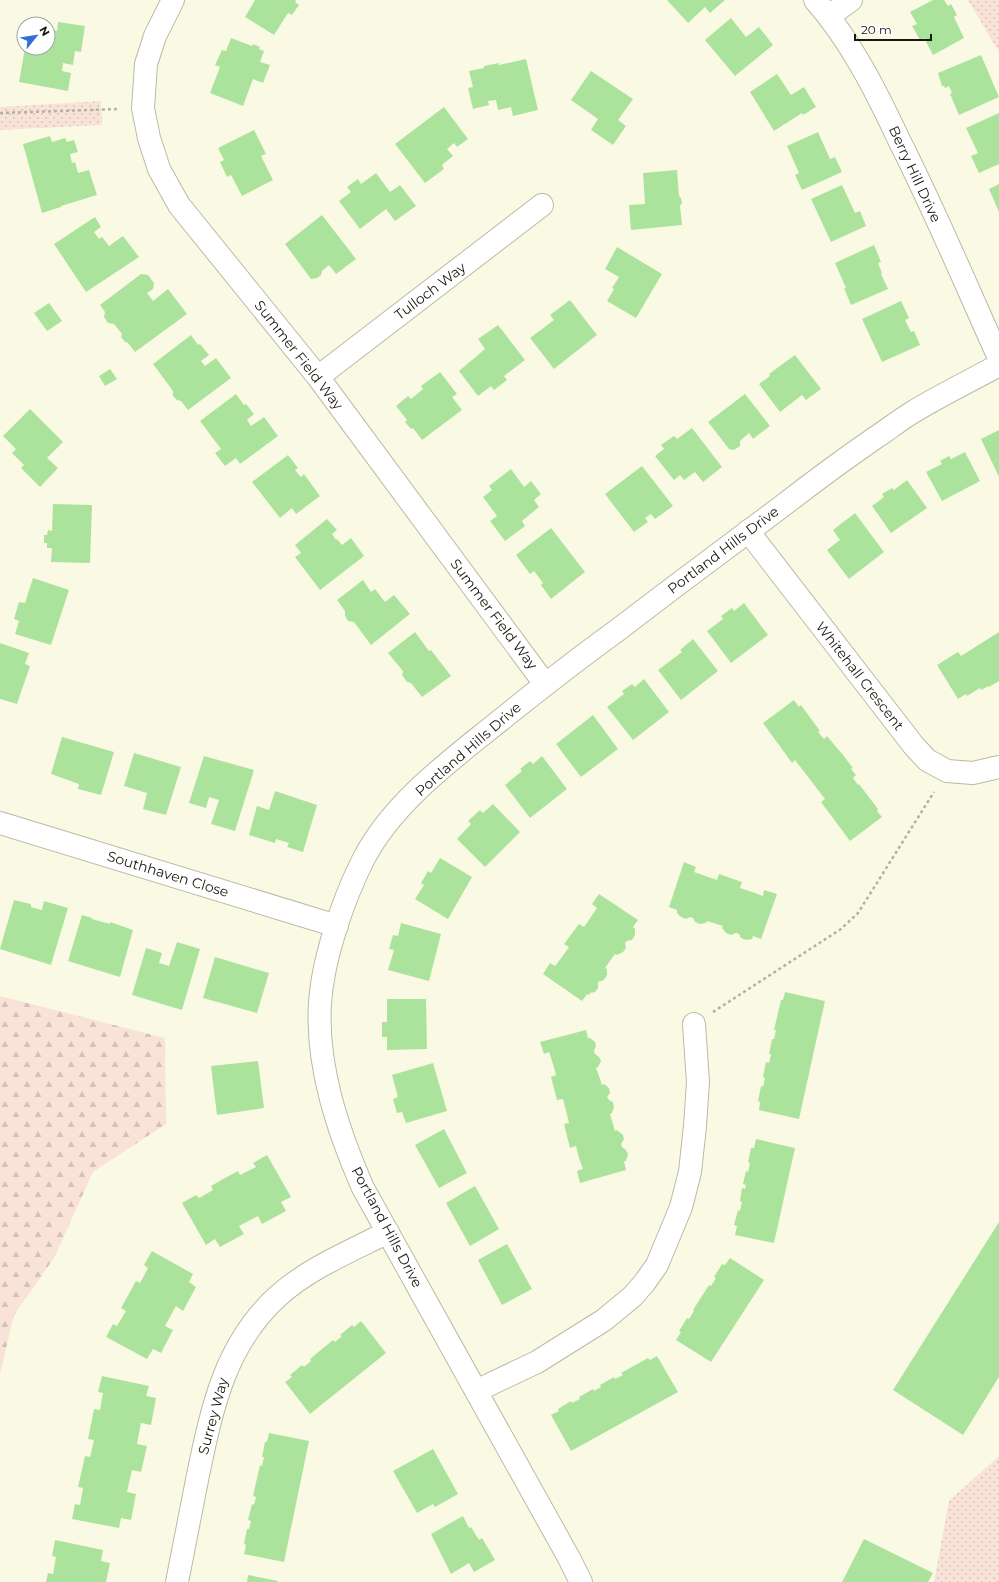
<svg xmlns="http://www.w3.org/2000/svg" width="999" height="1582" font-family="Montserrat,sans-serif">
	<defs>
		<pattern id="green-dots" width="8" height="8" patternUnits="userSpaceOnUse"><rect width="8" height="8" fill="#f9e3d9"/><path d="M2 2h.1M6 6h.1" fill="none" stroke="#d5c2b9" stroke-width="1.8" stroke-linecap="round"/></pattern>
		<pattern id="forest-firs" width="22" height="20" patternUnits="userSpaceOnUse"><rect width="22" height="20" fill="#f9e3d9"/><path d="M5 1l3.5 6h-7zM16 11l3.5 6h-7z" fill="#d5c2b9"/></pattern>
	</defs>
	<rect width="100%" height="100%" fill="#fafae4"/>
	<path fill="url(#green-dots)" d="M968 0H999V52Z
		M101 101 102 125 0 130V107Z
		M999 1456V1582H934L949 1501Z"/>
	<path fill="url(#forest-firs)" d="M0 996 165 1038 166 1124 93 1172 54 1258 14 1315 0 1374Z"/>
	<path fill="#ace39c" d="M255 0H296L295 2 299 5 292 15 288 13 274 35 245 17Z
		M667 0H725L710 13 705 7 688 23Z
		M933 0H944L948 6 951 4 957 15 954 17 964 38 933 55 924 38 920 40 912 26 917 24 910 12Z
		M731 18 746 37 759 27 773 45 735 76 705 40Z
		M58 22 85 26 81 52 75 51 73 65 63 63 62 71 71 73 68 91 19 82 25 48H48V29L57 31Z
		M231 38 252 46 253 44 260 47 259 49 264 51 260 62 270 65 263 83 253 79 243 106 210 93 220 67 215 65 222 50 226 51Z
		M981 55 999 97 959 115 950 94 952 93 949 86 945 88 944 86H942L938 73Z
		M526 59 538 110 513 116 511 107 498 110 496 100 488 101 489 105 473 109 468 88 473 87 469 71 484 68V66L499 63V65Z
		M591 71 633 99 618 120 626 126 613 145 591 130 598 119 571 100Z
		M777 74 791 95 804 87 816 107 803 115 802 113 774 131 750 92Z
		M444 107 468 139 457 147 454 143 447 149 453 156 442 165 444 169 425 183 395 144Z
		M999 113V164L979 173 971 156 978 153 966 128Z
		M254 130 266 154 261 156 273 180 242 196 231 175 227 177 220 162 224 160 218 148Z
		M818 132 830 159 835 157 842 172 802 190 795 175 799 173 787 146Z
		M50 136 52 142 65 138 67 142 74 140 78 152 70 154 72 163 75 162 78 173 89 170 97 195 61 206V207L42 213 23 144Z
		M677 170 679 196 681 198 682 203 680 206 682 225 631 230 629 205 645 204 643 173Z
		M376 173 390 192 400 185 416 206 395 221 386 209 360 229 339 201 351 192 347 187 358 179 361 184Z
		M999 184V212L989 189Z
		M842 185 855 213 860 211 866 226 831 242 811 199Z
		M322 215 356 259 336 274 329 265 322 271 321 275 317 278 311 279 285 244Z
		M95 217 101 227 94 232 99 239 102 237 109 246 123 236 139 257 86 292 54 244Z
		M874 245 881 262 878 263 882 273 881 274 888 289 851 305 844 288H846L835 263Z
		M617 247 662 274 636 318 607 301 614 289 612 288 619 277 605 269Z
		M141 274 148 275 154 283 153 289 147 293 153 301 168 289 187 314 135 352 128 343 125 342 121 337 122 334 114 324 108 323 104 317 105 312 100 305Z
		M570 300 597 335 554 369 530 338 554 320 550 315Z
		M901 301 909 318 905 320 911 332 914 331 920 345 882 362 862 319Z
		M49 303 62 321 47 331 34 313Z
		M498 325 525 360 504 376 507 380 494 390 491 386 478 396 459 371 485 349 478 339Z
		M191 335 198 345 200 344 209 355 201 361 205 366 216 358 231 378 188 410 181 401 177 400 173 396V391L153 364Z
		M795 355 821 389 806 400 802 395 780 412 759 384 770 376 769 374Z
		M110 369 117 379 105 386 99 376Z
		M440 372 457 394 452 397 462 410 422 440 413 428 411 429 405 422 407 420 396 406 408 396 411 399 423 389 421 386Z
		M236 394 244 405 246 404 254 414 247 420 251 426 264 417 278 436 240 464 236 458 225 466 215 453 221 449 200 421Z
		M745 394 770 426 753 439 749 433 740 441V446L734 450 729 449 708 422Z
		M30 409 63 442 47 458 58 468 40 487 21 468 24 465 12 453 16 449 3 436Z
		M692 428 722 467 703 482 695 472 684 480 680 475 674 480 655 456 664 449 661 445 674 436 677 439Z
		M999 430V477L981 439Z
		M965 452 980 481 942 501 926 472 942 464 940 461 949 456 951 459Z
		M288 455 298 468 295 470 301 477 304 474 320 496 296 514 292 508 280 518 252 482Z
		M642 466 673 506 655 519 651 514 645 518 648 522 634 532 605 494Z
		M511 469 524 487 531 481 541 494 534 500 539 507 522 521 525 526 505 541 490 521 497 516 483 497 492 490 489 486Z
		M907 480 927 508 891 533 872 506 884 497 882 494 892 488 894 490Z
		M53 504 92 505 90 563 51 562 52 548H47V543H44V535H47L48 530 52 531Z
		M855 513 884 552 849 579 827 550 840 540 833 530Z
		M327 519 337 530 332 534 336 540 337 539 342 545 351 538 364 556 320 590 295 557 301 553 295 545Z
		M551 528 585 572 551 599 541 585 543 583 534 571 530 574 516 555Z
		M33 578 69 590 51 645 15 634 19 621 14 619 19 602 25 603Z
		M363 580 371 592 375 589 385 602 394 595 410 614 371 645 354 622 348 621 345 616V611L337 600Z
		M744 603 768 635 731 663 707 631 723 619 721 616 732 608 734 611Z
		M415 632 429 651 431 650 451 676 422 697 411 683 407 682 402 675 403 671 388 653Z
		M999 632V681L989 687V686L981 690 980 688 967 696 966 694 958 699 937 665 958 652 961 656Z
		M693 639 718 671 681 700 658 670 682 652 680 650Z
		M0 643 29 653 25 664 30 666 17 704 0 699Z
		M644 679 669 712 633 740 607 707 624 694 622 691 632 684 635 687Z
		M794 700 799 707 801 705 820 731 818 732 824 739 827 736 843 755 853 768 851 769 856 775 853 778 858 785 859 784 878 809 877 811 882 817 850 841 821 802 825 799 795 760 792 763 763 723Z
		M593 715 618 749 581 777 556 744Z
		M62 737 114 752 101 795 78 789 79 784 51 774Z
		M134 753 181 767 166 815 143 809 147 793 124 786Z
		M204 756 254 770 235 831 211 824 219 800 209 797 206 808 189 803Z
		M542 756 567 789 530 818 505 785 522 771 520 769 530 761 533 764Z
		M275 791 317 805 303 852 287 847 289 843 276 839 275 843 249 835 257 806 269 810Z
		M493 804 520 832 485 867 457 839 471 824 468 821 480 810 483 813Z
		M440 858 472 877 448 919 415 899 424 885 421 883 428 871 431 873Z
		M684 862 696 867 694 872 717 880 719 874 742 882 740 888 752 892 763 896 764 890 777 894 761 939 753 936 752 939 746 940 741 938 739 934 736 933 731 935 726 933 722 928 723 926 707 921 706 923 700 924 695 922 693 918 690 917 686 919 681 917 677 913V910L669 907Z
		M599 894 638 920 633 927 635 929V935L632 940 627 941 625 943 626 948 623 952 617 955 615 954 605 968 607 969V975L604 980 598 982V988L595 992 590 993 589 995 587 994 582 1001 543 974 550 963 555 966 562 957 569 947 564 944 579 924 584 927 597 908 592 904Z
		M14 900 31 904V907L42 910 44 901 68 908 51 965 0 949Z
		M82 915 92 918V919L110 924V922L133 930 120 977 68 961Z
		M401 923 441 934 429 981 388 970 394 950 389 949 393 935 398 936Z
		M177 942 200 949 182 1010 132 995 146 948 162 953 159 963 169 966Z
		M215 957 269 973 257 1013 203 998Z
		M785 992 825 1001 799 1119 759 1110 760 1102 758 1101 761 1086 763 1087 765 1078 763 1077 766 1062 769 1063 771 1054H769L772 1039H774L776 1030H774L781 1000H783Z
		M387 999H426L427 1049 387 1050V1037H382V1022H387Z
		M586 1030 588 1038H590L595 1042 596 1046 594 1051 595 1054 599 1057 601 1061 598 1067 596 1068 599 1076 602 1085 604 1084 609 1088 610 1093 607 1097 609 1100 613 1102 614 1107 612 1113 610 1114 615 1131 617 1130 623 1135 624 1139 621 1144 622 1147 626 1150 628 1154 626 1161H624L626 1170 580 1183 577 1171 583 1169 579 1158 576 1146 570 1148 564 1124 569 1123 563 1099 557 1100 551 1077 556 1075 553 1064 549 1052 544 1054 540 1042Z
		M258 1061 264 1108 217 1115 211 1066Z
		M433 1063 447 1111 406 1123 402 1112 397 1113 393 1099 398 1097 392 1075Z
		M444 1129 467 1173 439 1188 415 1145Z
		M756 1139 795 1148 774 1243 735 1235 737 1226 734 1225 738 1210 740 1211 742 1202 740 1201 742 1188 745 1189 746 1185 743 1184 746 1171 748 1172 750 1163 748 1162 751 1148H754Z
		M267 1155 291 1197 281 1202 286 1211 262 1224 258 1216 239 1226 244 1234 220 1247 215 1239 206 1245 182 1203 196 1195 199 1198 213 1190 211 1186 225 1178 238 1171 240 1175 256 1167 253 1163Z
		M475 1186 499 1229 470 1246 446 1203Z
		M999 1222V1377L963 1435 893 1390Z
		M507 1244 532 1289 502 1305 478 1260Z
		M152 1251 193 1274 189 1282 196 1287 183 1311 176 1306 165 1326 173 1330 161 1353 153 1349 147 1359 106 1337 113 1324 117 1326 126 1311 121 1308 136 1281 140 1283 148 1268 144 1265Z
		M730 1258 764 1280 711 1362 676 1340 681 1332 679 1331 687 1318 689 1319 694 1311 693 1310 709 1285 711 1286 716 1278 714 1277 722 1264 725 1265Z
		M361 1321 386 1353 310 1414 285 1382 292 1377 290 1375 302 1365 304 1367 311 1361 310 1359 333 1340 335 1342 342 1336 340 1335 352 1325 354 1327Z
		M657 1356 678 1392 571 1451 551 1415 559 1411 558 1409 571 1401 572 1403 580 1399 579 1397 593 1389 594 1391 601 1387 600 1385 614 1377 615 1379 623 1375 621 1373 648 1358 650 1360Z
		M102 1376 149 1386 146 1396 156 1398 151 1425 141 1423 137 1444 147 1446 141 1472 132 1470 127 1492 136 1494 131 1520 121 1518 119 1528 72 1519 75 1504 80 1505 83 1488 78 1487 85 1456 90 1457 94 1440 88 1439 94 1409 100 1410 103 1393 98 1392Z
		M269 1433 309 1441 284 1562 244 1554 246 1545 244 1544 247 1529H249L251 1521 248 1520 252 1504 254 1505 256 1497 253 1496 260 1465 262 1466 264 1457H262L265 1442H267Z
		M433 1449 458 1494 435 1507 433 1504 417 1513 393 1471Z
		M463 1516 469 1528 471 1527 479 1540 482 1538 495 1560 474 1572 469 1563 451 1574 431 1534Z
		M864 1539 933 1573 928 1582H842Z
		M55 1540 103 1550 101 1561 110 1563 106 1582H46L48 1573 53 1574 56 1557 52 1556Z
		M248 1575 278 1581V1582H247Z"/>
	<g fill="none" stroke-linecap="round" stroke-linejoin="round">
		<g stroke="#babaa5" stroke-width="24">
			<path id="minor" d="M173 0 155 36 146 64 143 108 149 138 159 169 179 205 318 377 545 684
				M815 0C851 41 876 91 899 140 935 211 966 285 999 358
				M829 16 851 0
				M318 377 542 205
				M748 531 914 746 927 760 947 771 973 773 999 767
				M0 823 337 926
				M476 1391 537 1362 604 1320 633 1296 645 1282 657 1265 681 1207 690 1172 695 1126 698 1082 694 1024
				M177 1582C184 1546 191 1511 198 1475 212 1408 225 1344 278 1296 309 1268 351 1251 388 1232
				M581 1582 569 1558 363 1188C338 1131 316 1066 320 1003 323 958 343 900 363 860 390 807 442 767 487 731 529 697 571 664 615 632 670 590 726 548 781 507 812 483 843 460 875 438 887 430 900 420 913 412 941 395 970 381 999 365"/>
		</g>
		<path stroke="#b2b2a1" stroke-width="2.5" stroke-dasharray="3 3" stroke-linecap="butt" d="M0 113 119 109
			M713 1012 841 929 858 913 934 792"/>
		<use href="#minor" stroke="#fff" stroke-width="22"/>
	</g>
	<g text-anchor="middle" dominant-baseline="central" stroke-width="3" stroke-linejoin="round" paint-order="stroke">
		<g font-size="14" fill="#181810" stroke="#fff">
			<text transform="translate(915 174) rotate(65)">Berry Hill Drive</text>
			<text transform="translate(430 291) rotate(-37)">Tulloch Way</text>
			<text transform="translate(299 355) rotate(52)">Summer Field Way</text>
			<text transform="translate(723 550) rotate(-37)">Portland Hills Drive</text>
			<text transform="translate(494 614) rotate(53)">Summer Field Way</text>
			<text transform="translate(860 676) rotate(52)">Whitehall Crescent</text>
			<text transform="translate(468 749) rotate(-41)">Portland Hills Drive</text>
			<text transform="translate(168 874) rotate(17)">Southhaven Close</text>
			<text transform="translate(387 1227) rotate(62)">Portland Hills Drive</text>
			<text transform="translate(213 1416) rotate(-75)">Surrey Way</text>
		</g>
	</g>
	<g transform="translate(36 36) rotate(60)"><circle r="19" fill="#ffffff" stroke="#a3a39f"/>
	<path d="M0-3L7 15L0 10L-7 15Z" fill="#326ddb"/>
	<text y="-6" font-size="11" font-weight="bold" text-anchor="middle" fill="#181810">N</text>
	</g>
	<path d="M855 34v6h76v-6" fill="none" stroke="#181810" stroke-width="2"/>
	<text x="861" y="34" font-size="12" fill="#181810" stroke="#ffffff" stroke-width="3" paint-order="stroke">20 m</text>
</svg>
